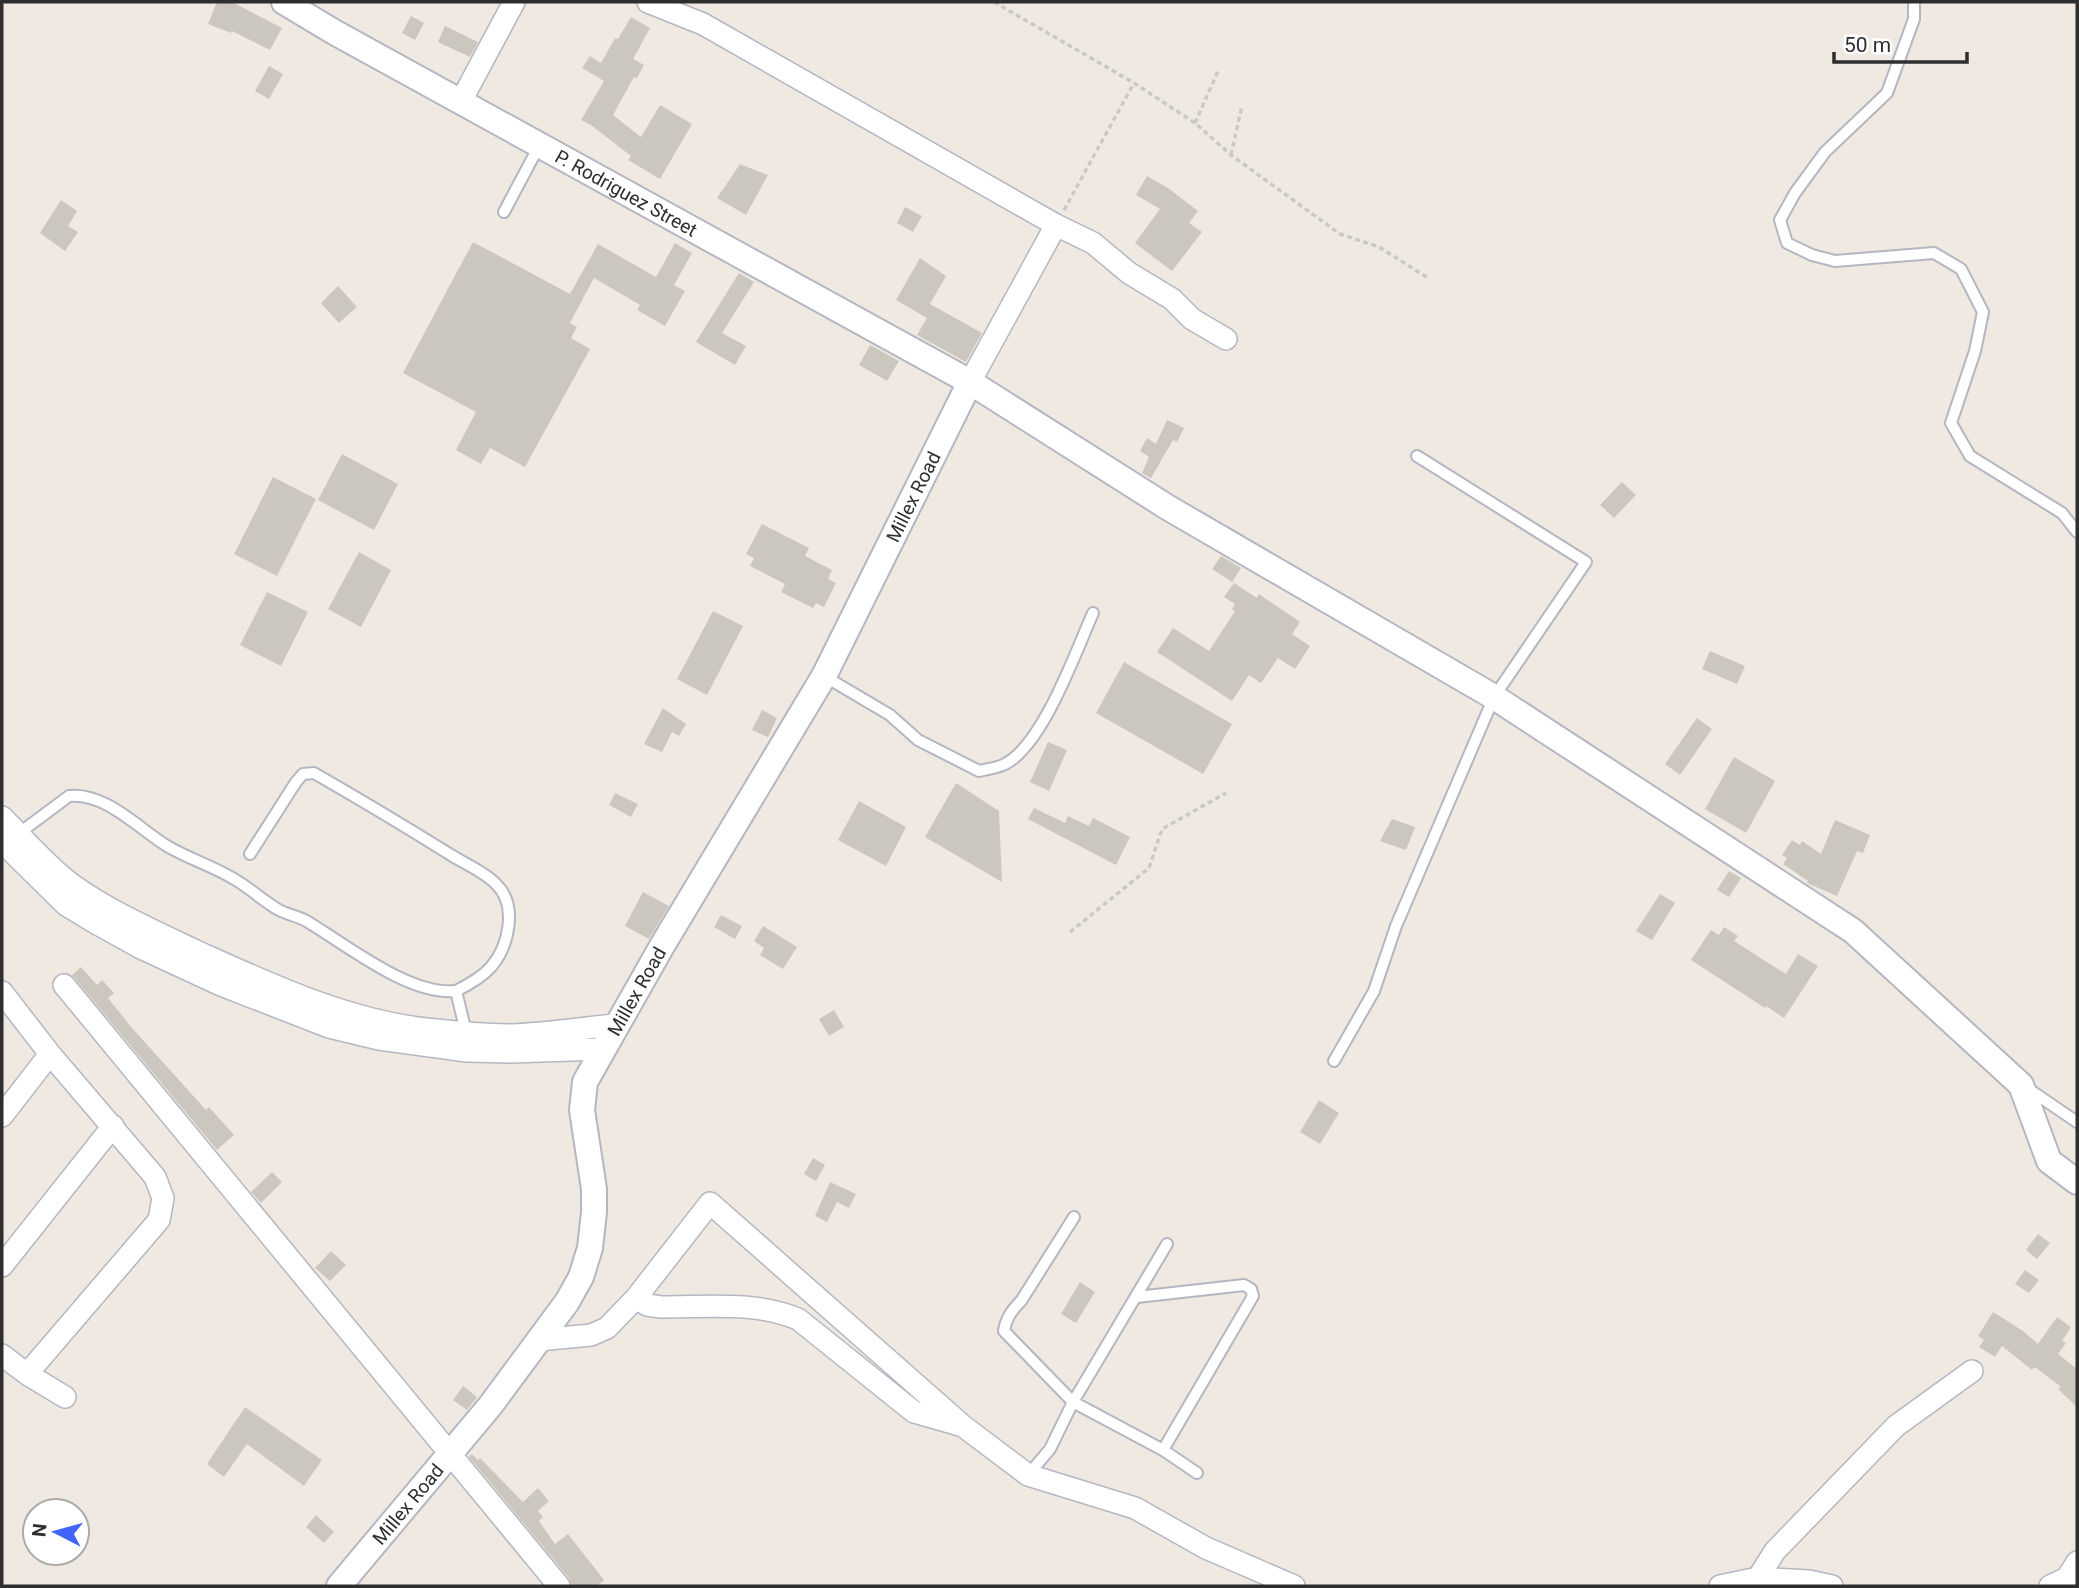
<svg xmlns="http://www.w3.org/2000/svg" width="2079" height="1588" font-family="Roboto,sans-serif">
	<rect width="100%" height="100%" fill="#efe9e1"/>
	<path fill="#cbc7bf" d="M217 2H232L282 28 270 50 232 31 231 33 208 24Z
		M411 16 424 23 415 40 402 33Z
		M631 17 650 28 633 59 644 65 637 78 634 77 613 115 641 137 660 105 692 124 660 179 628 160 631 156 591 125 581 120 604 81 582 68 590 56 601 63 615 38 618 39Z
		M445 26 478 42 470 57 438 42Z
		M269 66 283 74 269 99 255 91Z
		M740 164 768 175 746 215 717 198Z
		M1147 176 1168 188 1198 211 1189 223 1202 232 1172 271 1135 243 1160 209 1136 195Z
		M61 200 77 211 68 226 78 232 65 251 40 233Z
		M905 207 922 216 913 232 897 223Z
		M473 242 570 294 598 244 656 277 675 243 692 253 674 285 685 291 665 326 637 310 640 305 594 278 570 323 577 327 571 338 590 349 525 467 490 448 481 464 456 450 476 412 403 373Z
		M920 258 946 276 930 304 982 333 966 362 917 335 927 318 896 300Z
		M739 273 754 282 722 333 746 346 735 365 696 342Z
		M338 286 357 307 339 323 321 303Z
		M870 345 899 361 887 381 859 365Z
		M1167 420 1184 428 1177 442 1173 440 1151 478 1142 473 1149 457 1140 451 1147 438 1156 444Z
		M342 454 398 484 374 530 318 500Z
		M273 477 316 499 277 576 234 554Z
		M1622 482 1636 495 1614 518 1600 505Z
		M762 524 809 548 805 556 832 570 828 579 836 583 824 607 816 603 813 608 781 592 785 584 750 566 754 558 746 554Z
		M359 552 391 570 361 627 328 609Z
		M1221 556 1241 568 1232 582 1212 569Z
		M1234 583 1257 598 1259 594 1300 622 1292 634 1310 646 1295 669 1278 658 1261 683 1249 675 1232 701 1157 652 1173 628 1209 651 1235 611 1232 609 1235 604 1224 597Z
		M267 592 308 612 281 666 240 645Z
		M713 611 743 626 707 695 677 679Z
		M1710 651 1745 666 1737 684 1702 669Z
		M1124 662 1232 724 1203 774 1096 713Z
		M663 708 686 724 679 736 672 732 662 752 644 744Z
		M762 710 777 718 768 737 752 730Z
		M1697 718 1712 729 1680 775 1665 764Z
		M1048 742 1067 750 1049 791 1030 782Z
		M1734 757 1775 781 1746 833 1705 809Z
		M956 783 999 811 1002 882 925 837Z
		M615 793 638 804 631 817 609 805Z
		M859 801 906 827 886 866 838 840Z
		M1034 808 1065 823 1068 816 1089 826 1093 818 1130 837 1116 865 1028 819Z
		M1392 819 1415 827 1406 850 1380 841Z
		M1835 820 1870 835 1863 853 1857 851 1837 896 1807 883 1808 881 1783 864 1787 858 1782 855 1792 840 1800 845 1802 841 1821 854Z
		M1729 871 1741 878 1729 897 1717 890Z
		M643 892 669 906 649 939 625 926Z
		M1660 894 1675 903 1652 940 1636 931Z
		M721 915 742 926 735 939 714 927Z
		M763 926 797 947 783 969 760 955 764 948 754 941Z
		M1724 927 1738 936 1734 941 1786 974 1798 954 1818 966 1784 1018 1766 1006 1765 1008 1691 960 1711 930 1719 935Z
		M81 967 97 985 102 980 114 993 108 998 132 1028 206 1110 209 1107 234 1135 217 1150 72 975Z
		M834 1010 844 1027 829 1036 819 1019Z
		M1319 1100 1339 1113 1320 1144 1300 1132Z
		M813 1158 825 1165 816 1181 804 1174Z
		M272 1172 282 1182 261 1203 251 1192Z
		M830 1182 856 1194 849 1208 837 1202 827 1222 815 1216Z
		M2038 1234 2050 1243 2037 1259 2026 1250Z
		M331 1251 346 1265 330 1281 315 1268Z
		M2025 1270 2039 1280 2029 1293 2015 1284Z
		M1080 1282 1095 1292 1076 1323 1061 1314Z
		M1993 1312 2023 1331 2038 1344 2057 1317 2071 1327 2062 1341 2066 1343 2058 1354 2077 1369V1407L2058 1389 2061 1387 2035 1367 2032 1370 2002 1346 1995 1357 1979 1347 1984 1340 1978 1336Z
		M463 1386 477 1397 467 1410 453 1400Z
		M245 1407 322 1460 304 1486 247 1444 224 1477 207 1464Z
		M472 1454 478 1460 480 1458 523 1502 538 1488 549 1501 538 1511 543 1517 539 1521 555 1544 568 1534 604 1580 597 1586H572L569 1578 469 1457Z
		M316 1515 334 1532 324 1543 306 1527Z"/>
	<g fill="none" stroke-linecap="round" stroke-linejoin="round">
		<g stroke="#b4b7c1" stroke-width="14">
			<path id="service" d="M1914 2V19L1887 93 1825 152 1795 193 1780 220 1787 243 1812 255 1835 261 1934 253 1961 269 1983 312 1975 351 1951 423 1970 456 2062 513 2077 532
				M504 212 540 144
				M824 676 890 715 918 740 979 771C987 769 998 768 1005 764 1043 745 1076 651 1093 613
				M18 834 69 796C105 792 138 828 167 846 189 859 213 866 234 879 250 888 263 901 279 910 288 915 299 916 308 922 348 946 410 996 456 991L466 1032
				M250 854 296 782 303 774 314 773C361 800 406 827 451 855 465 864 485 872 496 884 518 905 509 946 491 967 482 977 468 985 456 991
				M1334 1061 1374 991 1396 926 1494 697 1586 562 1417 456
				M2027 1088 2077 1122
				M1074 1217 1021 1301C1012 1310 1006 1318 1004 1331L1073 1402 1163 1450 1197 1473
				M1137 1297 1244 1285 1251 1289 1253 1296 1163 1450
				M1028 1475 1050 1449 1073 1402 1167 1244"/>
		</g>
		<g stroke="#b4b7c1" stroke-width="24">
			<path id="minor" d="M648 2 703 24 1056 225 1093 243 1129 273 1172 299 1192 319 1226 339
				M461 101 514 2
				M970 382 1056 225
				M2 817C24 839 45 864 70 883 108 911 154 931 196 951 269 984 346 1020 426 1029 453 1032 483 1035 511 1035 546 1034 581 1028 616 1025
				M2 842 66 905 94 922 141 948 221 985 329 1027 379 1039 467 1051 511 1052 602 1049
				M64 985 559 1586
				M2 992 50 1054 155 1177 163 1198 159 1220 27 1374
				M2 1116 50 1054
				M2 1266 113 1126
				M538 1340 591 1335 607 1328 636 1298
				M2 1355 27 1374 65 1397
				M963 1426 710 1203 636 1298 647 1305 661 1307C706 1307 755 1301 798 1319L914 1412 963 1426 1028 1475 1135 1508 1206 1548 1294 1586
				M1758 1578 1775 1551 1896 1426 1972 1371
				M1720 1586 1758 1578 1809 1581 1832 1586
				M2050 1586 2067 1578 2077 1562"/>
		</g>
		<g stroke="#b4b7c1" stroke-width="28">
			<g id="tertiary">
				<path id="s1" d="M284 2 334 32 970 382 1167 507 1494 697 1853 931 2021 1085 2049 1161 2077 1182"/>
				<path id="s2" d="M339 1586 490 1406 567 1302 581 1277 590 1248 594 1212V1189L582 1110 585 1082 662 946 824 676 970 382"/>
			</g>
		</g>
		<path stroke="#c9c9c9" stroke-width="3.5" stroke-dasharray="5 3.5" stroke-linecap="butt" d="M994 2 1134 83 1195 123 1231 155 1340 234 1379 247 1428 278
			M1195 123 1219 69
			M1231 155 1242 106
			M1064 210 1134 83
			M1070 932 1149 868 1162 829 1226 793"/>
		<use href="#service" stroke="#fff" stroke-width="10"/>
		<use href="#minor" stroke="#fff" stroke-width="21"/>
		<use href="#tertiary" stroke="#fff" stroke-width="24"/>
	</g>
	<g text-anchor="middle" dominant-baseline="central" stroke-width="5" stroke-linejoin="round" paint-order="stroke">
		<g font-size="19" fill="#2e2e2e" stroke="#fff">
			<text stroke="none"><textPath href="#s1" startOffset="392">P. Rodriguez Street</textPath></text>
			<text stroke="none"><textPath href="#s2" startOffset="1262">Millex Road</textPath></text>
			<text stroke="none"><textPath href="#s2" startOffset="695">Millex Road</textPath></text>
			<text stroke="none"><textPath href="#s2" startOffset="107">Millex Road</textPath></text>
		</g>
	</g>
	<rect width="2079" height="1588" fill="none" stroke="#2e2e2e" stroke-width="7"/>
	<g transform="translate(56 1532) rotate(276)"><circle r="33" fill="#ffffff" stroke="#ababab" stroke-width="2"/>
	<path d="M0-5L12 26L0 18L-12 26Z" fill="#4264fb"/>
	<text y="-10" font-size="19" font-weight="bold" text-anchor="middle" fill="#2e2e2e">N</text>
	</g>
	<path d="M1834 52v10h133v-10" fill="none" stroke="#2e2e2e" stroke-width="3.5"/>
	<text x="1844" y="52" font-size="21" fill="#2e2e2e" stroke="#ffffff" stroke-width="5" paint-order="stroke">50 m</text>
</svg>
